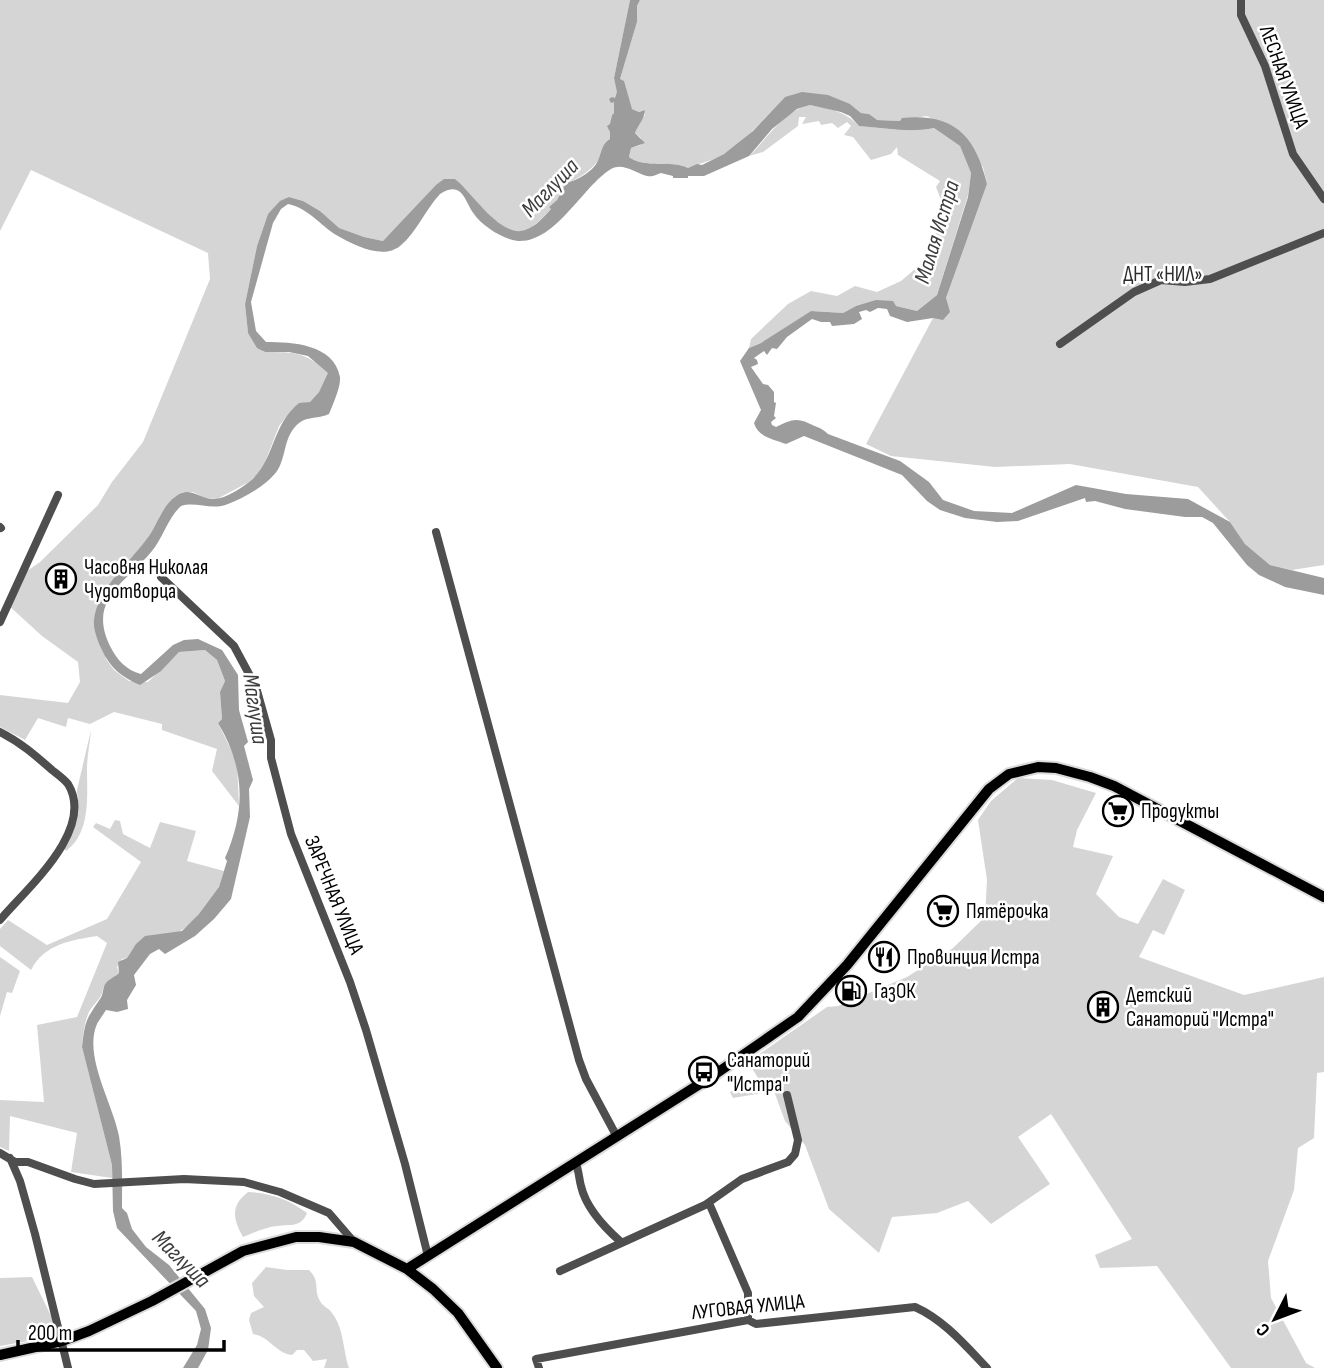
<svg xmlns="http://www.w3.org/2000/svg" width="1324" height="1368" font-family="'Sofia Sans Condensed',sans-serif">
	<rect width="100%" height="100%" fill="#fff"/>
	<path fill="#d5d5d5" d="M0 0H630L614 78 618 92 614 101V113L612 115C610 123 612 131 610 139 604 159 586 177 566 183L557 200 549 207 552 208C543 217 530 233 516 232 498 230 469 192 455 179L416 208 383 241 364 237 338 228 320 211 303 201 289 197 268 214 257 246 245 304 248 333 264 352C297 352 304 352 329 373L319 392 310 402 293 408 279 426 262 470 249 482 217 499 205 498 193 492H183L174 497 148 539 116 575 101 601 94 621 106 659 114 670 129 681 148 682 179 652 205 650 217 660 225 681 220 692 222 719 218 723 237 762 239 806 212 771 217 749 162 730V724L114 712 90 724 68 718 66 727 38 718 25 740 0 727V695L68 703 80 682 78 662 42 636 7 604 20 576 40 562 98 505 112 482 143 442 210 279 208 253 31 170 0 231Z
		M640 0H1324V565L1292 570 1270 565 1245 544 1230 522 1198 487 1070 464 995 467 891 456 866 444 933 318 946 298 987 184 983 167 933 119 926 116 900 121 876 120 869 114 861 113 850 104 785 97C766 117 747 139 724 154 712 161 700 163 688 168 670 159 646 169 629 157L631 148 641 145V138L635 133 639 123 645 115V110L639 112 632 109 620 79 637 22V6Z
		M810 105C830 109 845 111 859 126 883 128 911 133 934 128L960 146 971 173 968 195 937 295 917 311 896 306H856L843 313 811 311 763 342 749 348 751 339 788 304 811 291 837 296 855 286 877 292 901 281 934 253 936 231 943 226 945 210 936 187 940 181 898 155 897 147 891 154 871 160 853 137 844 135 851 126 847 122 838 128 832 123 821 125 819 121 802 124 806 117H799L798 126 763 152 749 156C769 137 782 112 810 105Z
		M91 730C90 743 87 756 87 769 87 795 91 833 66 851L63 848 78 803 77 790Z
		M1018 778 1052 780 1096 793 1077 830 1073 847 1113 856 1096 894 1119 917 1138 924 1163 879 1185 890 1164 935 1153 930 1139 957 1244 995 1324 977V1072L1317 1073 1314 1138 1298 1148 1294 1190 1268 1261 1271 1298 1306 1363 1315 1368H1231L1157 1266 1100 1268 1095 1255 1132 1239 1051 1114 1018 1137 1050 1184 991 1224 968 1201 937 1213 892 1217 879 1253 829 1209 805 1145 785 1121 774 1091 733 1098 730 1092 758 1078 748 1062 827 1007 838 1006 907 977 953 948 985 917 987 880 978 820 991 801Z
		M115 820 120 821 123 834 150 848 160 822 196 831 187 861 224 871C222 876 221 882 219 887 214 898 190 928 178 932 150 940 146 928 127 958L122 959 117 967 119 973 103 988C102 999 94 1003 89 1012 84 1023 83 1035 82 1047L112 1165V1178L71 1172 77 1133 10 1116 9 1151 0 1147V1100L44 1102 37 1025 77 1017 107 943 97 936C72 940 44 944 31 970L0 946V929L8 920 47 945 107 919 141 862 93 827 96 823 110 829Z
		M0 957 20 971 12 993 7 992 0 1016Z
		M248 1192C271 1193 289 1199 307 1213 301 1228 290 1224 277 1226 266 1227 253 1233 243 1237 233 1219 230 1206 248 1192Z
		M266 1267 287 1270H309C321 1282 313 1289 320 1301 323 1307 329 1308 332 1313 344 1328 343 1351 349 1368H324L327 1359 313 1361 304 1350H297L292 1355C276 1353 269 1336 253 1334L249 1320 251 1313 264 1307 254 1296 252 1283Z
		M32 1277 53 1320 50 1330 34 1340 0 1346V1278Z"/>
	<path fill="#9c9c9c" d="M630 0H640L637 6V22L620 79 624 81 632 109 639 112 645 110C645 118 638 125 635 133L645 143 631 148 629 157C645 169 670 159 688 168L697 164 702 165 724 154 753 131 785 97 802 92 828 95 850 104 861 113 869 114 877 120 900 121 902 118C954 113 975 135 987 184L946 298 950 312 943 320 933 318 907 322 890 316 887 309 878 308 870 312 866 310 859 312 862 319 854 324 832 326 830 322H821L812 319 787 337 777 349 772 348 767 355 764 351 754 358 757 360 758 364 751 367 763 384 768 385 774 392V402L776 403 774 416 776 418 771 422 772 425 776 427C789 421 795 417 808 423 816 427 821 427 828 434L900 461 929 482 943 500 974 511 1012 513 1076 485 1126 494 1188 499 1230 522 1245 544 1270 565 1324 578V595L1285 587 1259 575 1247 565 1213 523 1202 517H1185L1125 509 1095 501 1086 502 1085 498 1018 521 997 522 965 518 940 510 927 501 902 475 804 436 786 444C773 439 758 437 754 423L761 410 740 361 749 348 761 343 811 311 843 313 856 306 876 300 893 301 896 306 917 311 937 295 968 197 971 173 960 146 934 128C910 133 884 128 859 126L850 116 841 112 810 105 797 109 772 129 749 156 704 176H688V178H673V176L661 173C655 175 653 177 647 176 635 173 623 162 611 169 583 186 556 242 519 241 504 240 482 226 474 214 464 201 463 180 440 194 425 210 417 232 400 246 383 260 354 245 338 236 319 225 310 209 288 204L281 209 273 223 251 302 256 331 266 342C292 342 334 344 340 377 341 387 333 404 329 414 319 419 308 416 299 423 283 436 287 456 277 471 267 485 244 498 228 504 212 511 196 501 181 506 169 517 164 534 155 547 130 581 86 597 110 646 117 660 126 670 141 674L173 645 184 640 198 639 222 650 238 675 239 710 248 742 244 746 253 780 249 789 250 817 231 899 214 919 195 936 165 954 159 949 150 954 134 975 136 985 127 1000 128 1009 117 1012 106 1010C103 1015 99 1020 97 1024 83 1056 113 1104 119 1136 123 1160 122 1184 122 1208L127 1213 132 1229 146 1247 169 1265 205 1309 211 1328 208 1350 198 1368H183L197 1345 201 1329 196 1311 117 1228 113 1211 112 1165 82 1047C85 1020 86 1020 100 999 104 994 102 988 106 983 109 979 115 977 119 973L118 962 127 958 136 944 145 936 182 931 199 914 219 887 227 861 225 858C246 810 245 768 218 723L222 719 220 692 225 681 217 660 205 650 179 652 161 671 140 685C123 678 110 668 102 650 98 642 93 629 94 620 98 588 128 564 146 540 157 527 161 507 176 496 190 485 200 500 215 499 226 498 240 489 249 482 275 462 271 425 299 403L310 402 319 392 328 373 308 356 289 352H265L257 348 248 333 245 304 257 246 268 214 280 201 289 197 303 201 320 211 339 228 364 237 383 241 436 185 444 179H455C472 192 501 239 525 230 535 227 544 217 551 209L549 207 557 200 566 183C578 180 595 171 599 158 602 151 602 144 610 139V132L607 126 610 124 612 115 614 113V102L611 103 609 99 612 97 615 98 617 92 614 78Z"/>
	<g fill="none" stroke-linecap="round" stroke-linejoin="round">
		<g stroke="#dbdbdb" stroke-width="14">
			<path id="major" d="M407 1269 714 1075 798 1017 847 965 989 789 1009 774 1038 767 1056 768 1090 777 1114 786 1324 897
				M0 1355 62 1341 89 1331 152 1301 243 1251 296 1237H319L354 1242 407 1269 433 1289 458 1313 497 1368"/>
		</g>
		<path stroke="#4e4e4e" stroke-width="8" d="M1241 0V15L1265 66 1293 154 1324 199
			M1060 344 1134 292 1161 280 1185 282 1210 279 1324 233
			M0 527 1 528
			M436 532 579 1060 586 1079 617 1137
			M161 577 234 646 256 687 271 740V758L291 834 350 982 366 1030 405 1164 428 1256
			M0 622 58 495
			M0 732C20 742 35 755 52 770 57 774 64 779 68 784 96 830 26 889 0 920
			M0 1153 15 1162H28L75 1179 94 1184 184 1179 244 1182 280 1192 329 1213 354 1242
			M10 1158 20 1181 35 1234 68 1368
			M576 1164C579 1171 579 1179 581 1186 586 1208 605 1228 621 1242
			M709 1203 748 1293V1320
			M560 1271 705 1205 742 1179 788 1162 795 1154 798 1140 787 1095
			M539 1368 536 1359 748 1320 756 1324 915 1307C944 1320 965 1345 987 1368"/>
		<use href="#major" stroke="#000" stroke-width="10"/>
	</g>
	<defs>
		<g id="building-ring" transform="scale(1.575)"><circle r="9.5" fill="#fff" stroke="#000" stroke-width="1.5"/><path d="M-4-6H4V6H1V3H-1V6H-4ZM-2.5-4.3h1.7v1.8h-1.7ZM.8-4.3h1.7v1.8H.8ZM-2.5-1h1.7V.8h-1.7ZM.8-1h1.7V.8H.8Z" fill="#000"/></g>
		<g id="supermarket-ring" transform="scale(1.575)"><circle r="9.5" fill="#fff" stroke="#000" stroke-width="1.5"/><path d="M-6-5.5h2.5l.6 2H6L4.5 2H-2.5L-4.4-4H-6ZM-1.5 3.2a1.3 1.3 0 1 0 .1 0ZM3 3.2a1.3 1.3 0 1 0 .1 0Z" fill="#000"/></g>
		<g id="restaurant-ring" transform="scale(1.575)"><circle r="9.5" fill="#fff" stroke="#000" stroke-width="1.5"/><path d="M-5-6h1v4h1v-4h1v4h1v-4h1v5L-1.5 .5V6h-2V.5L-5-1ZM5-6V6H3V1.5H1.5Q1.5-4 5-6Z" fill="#000"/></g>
		<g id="fuel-ring" transform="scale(1.575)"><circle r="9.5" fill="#fff" stroke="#000" stroke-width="1.5"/><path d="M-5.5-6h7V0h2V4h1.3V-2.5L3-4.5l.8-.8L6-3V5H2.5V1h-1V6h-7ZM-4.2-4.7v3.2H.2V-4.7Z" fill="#000"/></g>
		<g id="bus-ring" transform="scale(1.575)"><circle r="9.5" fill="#fff" stroke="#000" stroke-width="1.5"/><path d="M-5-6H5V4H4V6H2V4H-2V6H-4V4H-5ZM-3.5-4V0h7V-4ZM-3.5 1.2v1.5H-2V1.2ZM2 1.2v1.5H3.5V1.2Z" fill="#000"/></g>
	</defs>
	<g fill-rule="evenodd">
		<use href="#building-ring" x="61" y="579"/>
		<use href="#supermarket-ring" x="1118" y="811"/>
		<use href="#supermarket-ring" x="943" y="911"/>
		<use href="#restaurant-ring" x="884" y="957"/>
		<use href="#fuel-ring" x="851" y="991"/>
		<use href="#building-ring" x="1103" y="1007"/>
		<use href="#bus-ring" x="704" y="1072"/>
	</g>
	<g text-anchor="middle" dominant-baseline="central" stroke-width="5" stroke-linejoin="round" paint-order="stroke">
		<g font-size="21" fill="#000" stroke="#fff">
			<text transform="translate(1284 77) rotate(70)">ЛЕСНАЯ УЛИЦА</text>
			<text transform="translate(334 895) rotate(68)">ЗАРЕЧНАЯ УЛИЦА</text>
			<text transform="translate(748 1307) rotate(-6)">ЛУГОВАЯ УЛИЦА</text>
		</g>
		<g font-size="21" fill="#2c2c2c" stroke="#fff">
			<text x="1163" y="274">ДНТ «НИЛ»</text>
		</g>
		<g font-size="21" fill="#000" stroke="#fff" text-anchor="start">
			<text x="84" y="567">Часовня Николая<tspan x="84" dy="24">Чудотворца</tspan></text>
			<text x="1141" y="811">Продукты</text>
			<text x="966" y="911">Пятёрочка</text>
			<text x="907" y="957">Провинция Истра</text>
			<text x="874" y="991">ГазОК</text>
			<text x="1126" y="995">Детский<tspan x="1126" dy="24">Санаторий "Истра"</tspan></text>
			<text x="727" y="1060">Санаторий<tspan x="727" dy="24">"Истра"</tspan></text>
		</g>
		<g font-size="23" font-style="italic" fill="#3d3d3d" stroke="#fff">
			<text transform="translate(550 188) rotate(-46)">Маглуша</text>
			<text transform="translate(937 232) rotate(-73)">Малая Истра</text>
			<text transform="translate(255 709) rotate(82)">Маглуша</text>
			<text transform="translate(181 1259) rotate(45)">Маглуша</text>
		</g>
	</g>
	<g transform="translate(1275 1319) rotate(228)" stroke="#ffffff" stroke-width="5" paint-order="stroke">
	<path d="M0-5L12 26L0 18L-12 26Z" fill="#000000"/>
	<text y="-10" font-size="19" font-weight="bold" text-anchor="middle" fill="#000000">С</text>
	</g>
	<path d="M18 1340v10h206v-10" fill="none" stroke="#000000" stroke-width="3.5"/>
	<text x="28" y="1340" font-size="21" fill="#000000" stroke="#ffffff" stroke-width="5" paint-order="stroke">200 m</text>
</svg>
